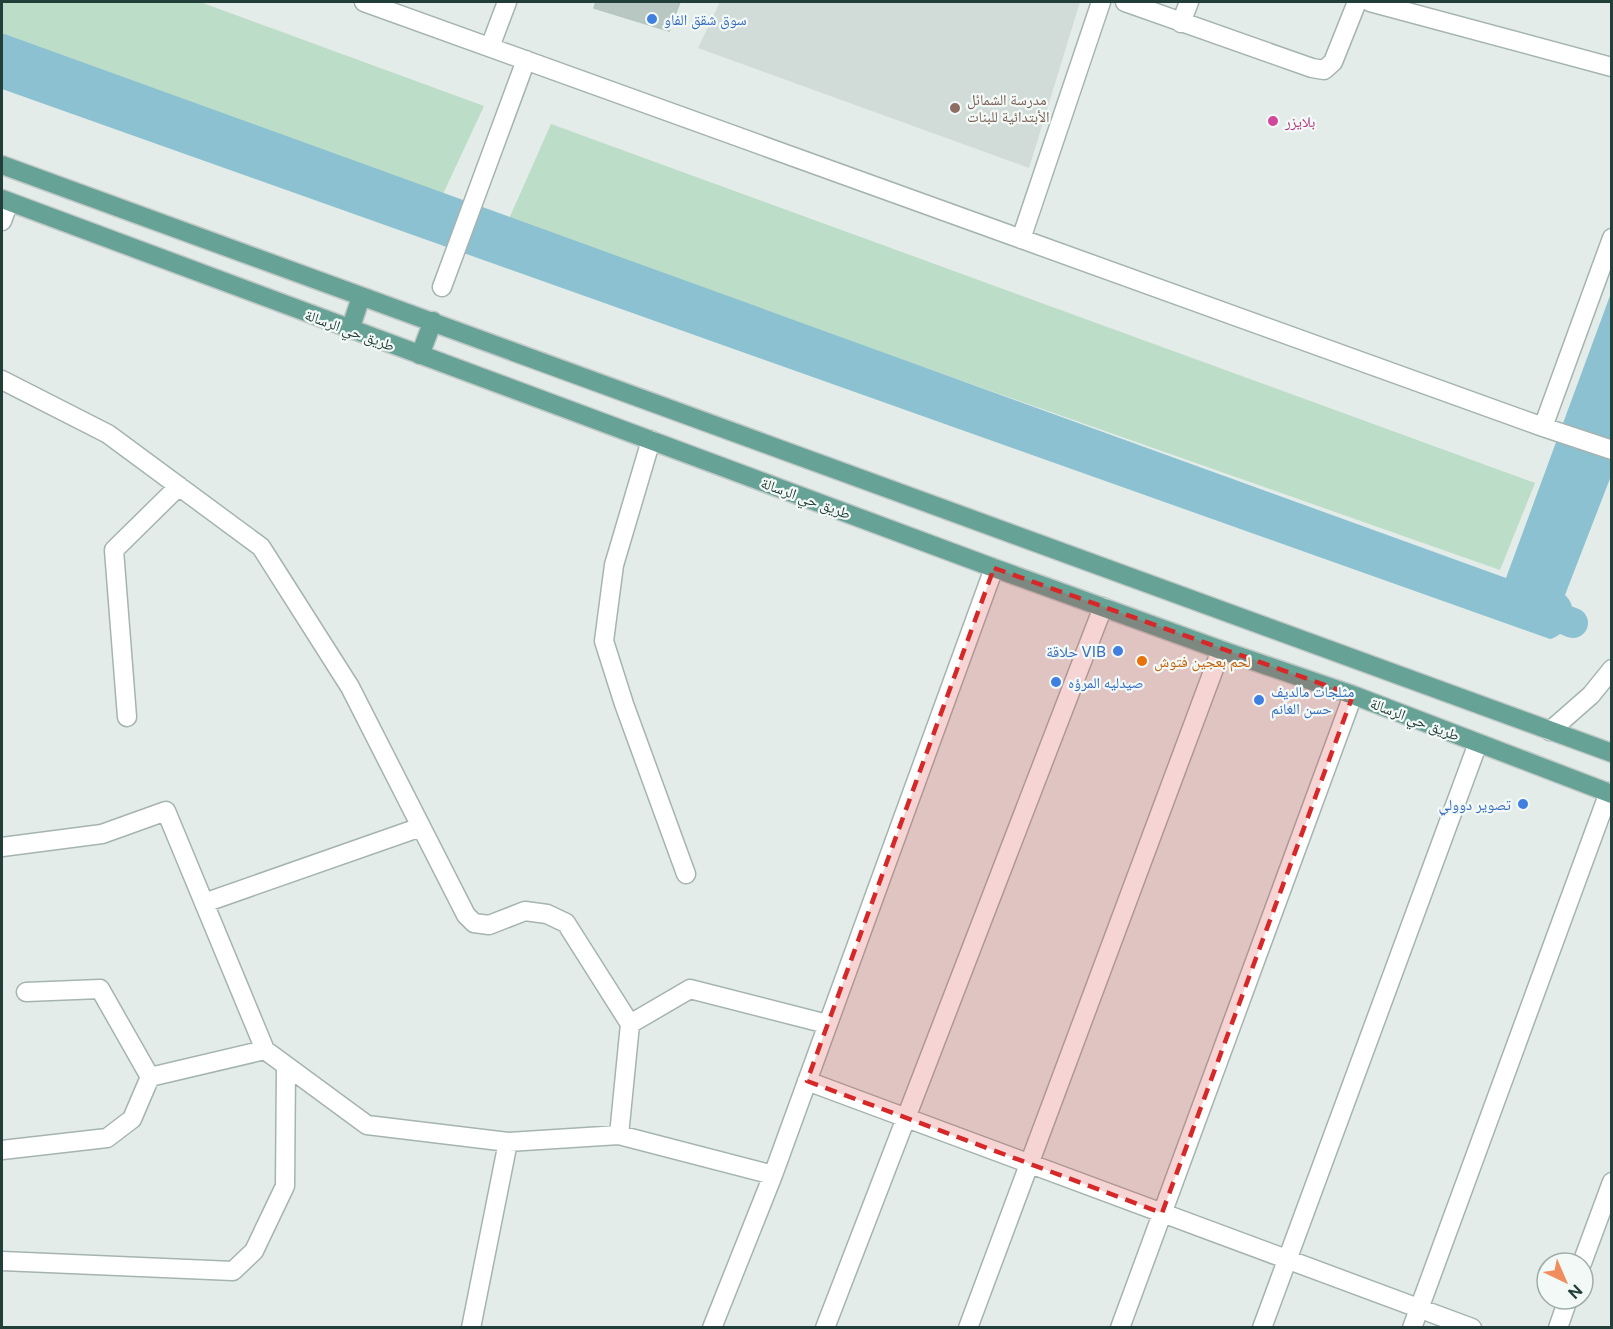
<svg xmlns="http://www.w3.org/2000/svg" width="1613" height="1329" font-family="'Public Sans','Noto Naskh Arabic',sans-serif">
	<rect width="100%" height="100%" fill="#e3ece9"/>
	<path fill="#d1dcd8" d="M720 2H1080L1029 168 698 48Z"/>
	<path fill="#bcddc7" d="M2 2H200L484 106 443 194 2 33Z
		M551 124 1535 483 1500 570 508 221Z"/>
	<path fill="#8bc1d1" d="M2 33 1506 578 1611 293V476L1565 595C1568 598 1572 603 1572 608 1573 620 1562 637 1550 639L2 89Z"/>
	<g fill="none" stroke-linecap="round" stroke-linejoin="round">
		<path stroke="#8bc1d1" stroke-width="30" d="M1568 621 1573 623"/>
	</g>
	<path fill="#b8c7c2" stroke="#b5c6c0" stroke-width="1.5" d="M596 2H680L669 31 594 8Z"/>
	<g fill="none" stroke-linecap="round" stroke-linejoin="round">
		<g stroke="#a5b4b0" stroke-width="21">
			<path id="minor" d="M364 2 1543 427 1612 450
				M1125 2 1312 68 1324 70 1333 62 1357 2
				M1370 2 1612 67
				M1181 23 1189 2
				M490 47 507 2
				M2 221 9 202
				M1021 239 1101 2
				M442 287 526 60
				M2 380 108 434 261 547 350 687 466 915 474 923 489 925 525 911 547 914 566 923 630 1024 619 1135
				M1543 427 1612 238
				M651 440 614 565 604 641 624 704 686 874
				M127 717 114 550 179 486
				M1550 731 1591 695 1612 669
				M2 847 102 834 166 811 265 1050 367 1125 508 1142 619 1135 773 1175
				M204 903 421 827
				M630 1024 690 989 827 1024
				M150 1077 265 1050
				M807 1081 1472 1328
				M2 1150 107 1138 132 1119 150 1077 100 989 26 992
				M2 1261 233 1271 254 1251 285 1186 286 1066
				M1582 1263 1612 1182
				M471 1328 508 1142
				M712 1328 773 1175 994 568
				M825 1328 1103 607
				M968 1328 1221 650
				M1120 1328 1353 695
				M1262 1328 1478 743
				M1412 1328 1609 792
				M1558 1328 1568 1299"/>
		</g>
		<g stroke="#c1c9c7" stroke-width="21">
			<path id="major" d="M2 165 1612 753
				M2 199 994 568 1221 650 1353 695 1612 794
				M350 330 361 297
				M420 355 433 321"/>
		</g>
		<use href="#minor" stroke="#fff" stroke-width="18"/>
		<use href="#major" stroke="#67a297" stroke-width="18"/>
	</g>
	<path fill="#d62828" fill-opacity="0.2" stroke="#d62828" stroke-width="4.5" stroke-dasharray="12 8" stroke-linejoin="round" d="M994 568 1353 695 1162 1213 807 1081Z"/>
	<g fill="#3f7fe0" stroke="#f3f9f6" stroke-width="2">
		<circle cx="652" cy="19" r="6"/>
		<circle cx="1118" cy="651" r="6"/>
		<circle cx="1056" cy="682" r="6"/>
		<circle cx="1259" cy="700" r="6"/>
		<circle cx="1523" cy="804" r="6"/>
	</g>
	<circle fill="#8d6e63" stroke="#f3f9f6" stroke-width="2" cx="955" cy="108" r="6"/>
	<circle fill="#d1479c" stroke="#f3f9f6" stroke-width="2" cx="1273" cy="121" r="6"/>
	<circle fill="#e8710a" stroke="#f3f9f6" stroke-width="2" cx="1142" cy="661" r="6"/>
	<g text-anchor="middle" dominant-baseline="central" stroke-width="4.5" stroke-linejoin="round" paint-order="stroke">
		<g font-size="15" fill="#366cbe" stroke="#f3f9f6" text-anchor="start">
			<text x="664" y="19">سوق شقق الفاو</text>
			<text x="1106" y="651" text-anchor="end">حلاقة VIB</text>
			<text x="1068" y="682">صيدليه المرؤه</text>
			<text x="1271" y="691">مثلجات مالديف<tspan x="1271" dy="17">حسن الغانم</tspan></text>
			<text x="1511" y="804" text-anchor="end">تصوير دوولي</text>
		</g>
		<g font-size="15" fill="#785e54" stroke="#f3f9f6" text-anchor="start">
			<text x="967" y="99">مدرسة الشمائل<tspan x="967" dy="17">الأبتدائية للبنات</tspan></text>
		</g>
		<g font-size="15" fill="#b23c85" stroke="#f3f9f6" text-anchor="start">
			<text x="1285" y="121">بلايزر</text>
		</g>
		<g font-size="15" fill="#223e38" stroke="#f3f9f6">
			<text transform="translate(350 330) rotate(20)">طريق حي الرسالة</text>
			<text transform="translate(806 498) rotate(20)">طريق حي الرسالة</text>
			<text transform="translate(1415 719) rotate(21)">طريق حي الرسالة</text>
		</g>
		<g font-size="15" fill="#c56008" stroke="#f3f9f6" text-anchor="start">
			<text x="1154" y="661">لحم بعجين فتوش</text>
		</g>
	</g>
	<rect width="1613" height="1329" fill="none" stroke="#223e38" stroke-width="6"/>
	<g transform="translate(1565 1281) rotate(136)"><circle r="28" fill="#f3f9f6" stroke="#9faeaa" stroke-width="1.5"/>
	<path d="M0-4.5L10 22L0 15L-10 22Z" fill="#f18c5c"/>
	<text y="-9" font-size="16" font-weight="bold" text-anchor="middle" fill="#223e38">N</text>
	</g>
</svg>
